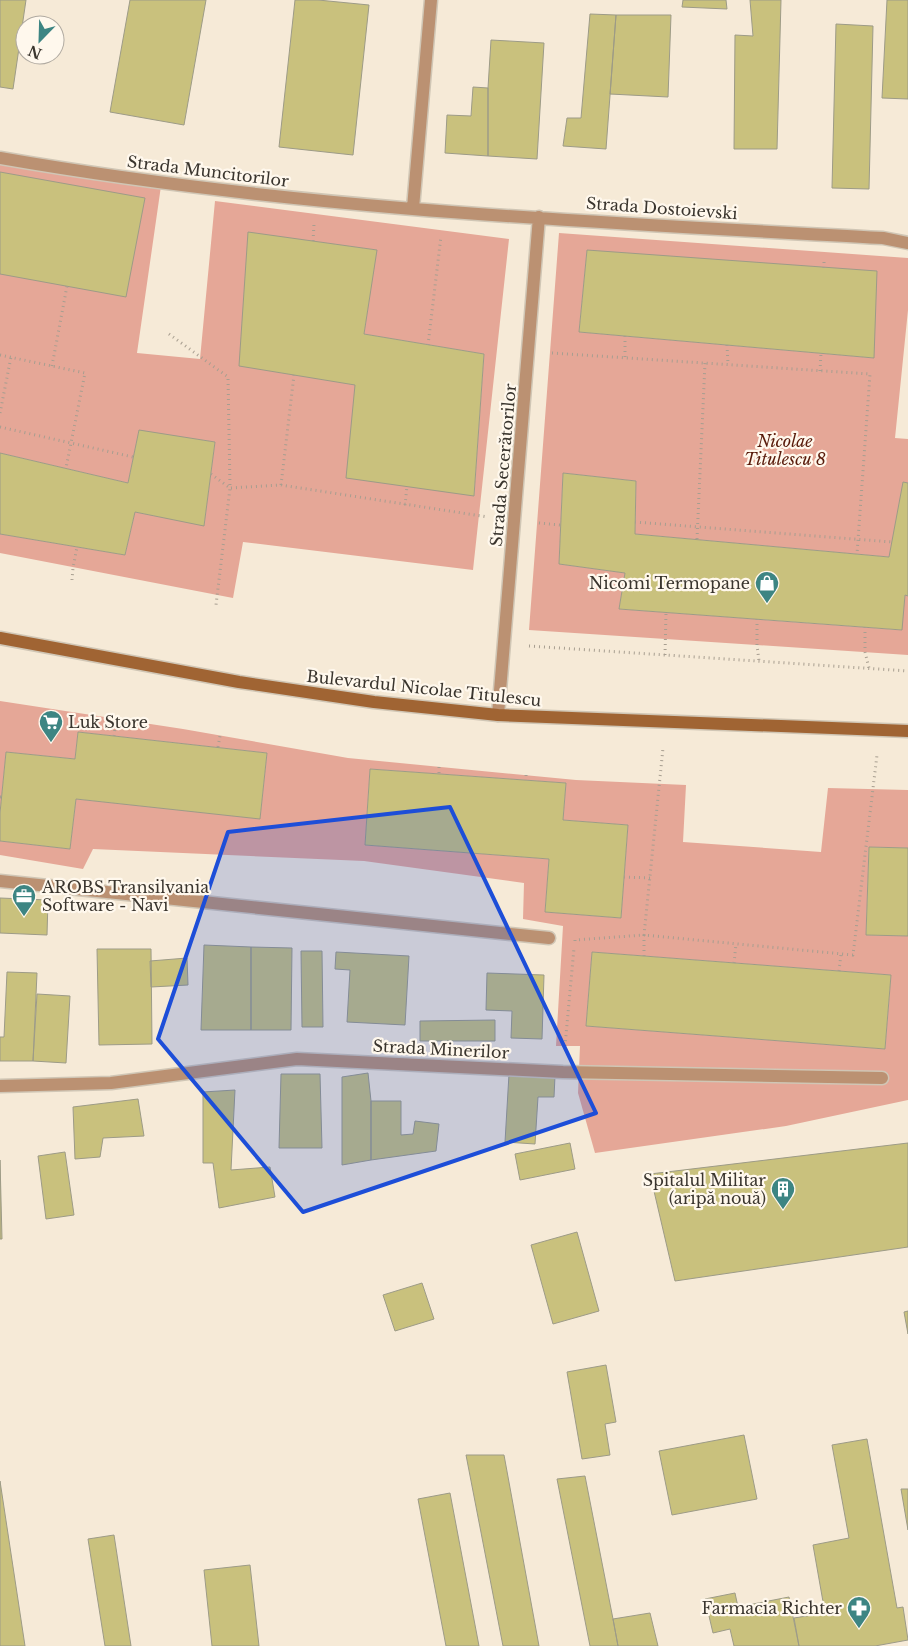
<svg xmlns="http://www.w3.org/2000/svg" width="908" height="1646" font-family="'Libre Baskerville',serif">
	<rect width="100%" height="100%" fill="#f6ead7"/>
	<path fill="#e5a797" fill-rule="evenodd" d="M0 162 161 186 137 353 200 359 215 201 509 239 473 570 243 542 233 598 0 553V534L125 555 135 512 204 525 215 442 139 431 128 483 0 453ZM248 233 376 250 364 334 484 354 474 496 355 385Z
		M559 233 908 258V310L895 438 908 439V483L889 557 635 534 636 481 563 473 559 564 625 573 619 609 901 630 905 595 908 596V655L529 630ZM587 251 874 358 579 332Z
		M0 701 183 729 348 758 576 780 686 785 683 842 821 852 828 788 908 790V848L869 847 866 935 908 936V1100L786 1126 595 1153 578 1093 580 1046H556L563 926 523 919 524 883 364 861 93 849 83 869 0 855V841L70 849 76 799 260 818 267 753 78 732 75 759 6 752 0 813ZM370 769 566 783 563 820 628 825 621 918 545 912 549 859 365 845ZM592 952 891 975 885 1049 586 1026Z"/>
	<path fill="#c9c17d" stroke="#9d9b87" d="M0 0H26L13 89 0 87Z
		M130 0H206L184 125 110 112Z
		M295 0H318L369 5 353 155 279 147Z
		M683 0H726L727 9 682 7Z
		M750 0H781L777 149H734L735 35 753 36Z
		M887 0H908V99L882 98Z
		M590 14 616 15 606 149 563 146 567 118H581Z
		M616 15H671L668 97 610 94Z
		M836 24 873 26 869 189 832 188Z
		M491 40 544 43 537 159 488 156V88Z
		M473 87 488 88V156L445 153 447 115 471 116Z
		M0 172 145 198 126 297 0 274Z
		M248 232 377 250 364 334 484 354 474 496 346 478 355 385 239 366Z
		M587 250 877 271 874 358 579 332Z
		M139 430 215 442 204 526 135 512 125 555 0 534V453L128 483Z
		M563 473 636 481 635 534 889 557 903 482 908 483V596L905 595 902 630 619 609 625 573 559 564Z
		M78 732 267 753 260 819 76 799 70 849 0 841V813L6 752 75 759Z
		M370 769 566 783 563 820 628 825 621 918 545 912 549 859 365 845Z
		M869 847 908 848V936L866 935Z
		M0 898 48 900 47 935 0 933Z
		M204 945 251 947V1030H201Z
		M251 947 292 948 291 1030H251Z
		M97 949H151L152 1044 99 1045Z
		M301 951H322L323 1027H302Z
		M336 952 409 956 405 1025 347 1022 350 970 335 969Z
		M592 952 891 975 885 1049 586 1026Z
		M187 958 188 985 151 987 150 961Z
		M7 972 37 973 33 1061H0V1037H4Z
		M487 973 544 975 542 1039 511 1038 512 1011 486 1010Z
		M37 994 70 996 66 1063 33 1061Z
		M495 1020V1041H420V1021Z
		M368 1073 371 1101V1160L342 1165V1077Z
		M281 1074H320L322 1148H279Z
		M509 1074 555 1076 554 1097H538L535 1144 505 1142Z
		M235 1090 231 1170 270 1167 275 1197 219 1208 213 1163H203V1092Z
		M138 1099 144 1136 103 1138 100 1157 75 1159 73 1107Z
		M371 1101H401V1135L413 1134 415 1121 439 1124 436 1151 371 1160Z
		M570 1143 575 1169 520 1180 515 1154Z
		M908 1143V1247L675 1281 650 1174Z
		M65 1152 74 1215 46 1219 38 1156Z
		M0 1160 2 1239H0Z
		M577 1232 599 1311 553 1324 531 1245Z
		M422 1283 434 1319 395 1331 383 1295Z
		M908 1311V1334L904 1312Z
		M606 1365 616 1422 605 1424 610 1455 582 1459 567 1372Z
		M744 1435 757 1499 672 1515 659 1451Z
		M867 1439 897 1608 903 1607 908 1640 875 1646H799L794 1618 825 1613 813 1545 849 1538 832 1445Z
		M466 1455H504L539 1646H503Z
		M585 1476 613 1619 618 1646H590L557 1479Z
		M0 1481 25 1646H0Z
		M901 1489H908V1530Z
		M450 1493 479 1646H446L418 1499Z
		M114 1535 131 1646H105L88 1539Z
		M250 1565 259 1646H212L204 1570Z
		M735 1593 738 1607 789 1597 799 1646H734L730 1629 713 1633 705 1599Z
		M650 1613 658 1646H618L613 1619Z"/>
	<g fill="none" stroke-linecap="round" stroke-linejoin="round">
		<g stroke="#d0c6b5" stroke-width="15">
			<path id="street" d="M0 158C291 209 588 222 883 238L908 243
				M413 208 431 0
				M498 715 539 217
				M0 881 549 938
				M0 1086 111 1083 297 1059 563 1072 882 1078"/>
		</g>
		<g stroke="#d0c6b5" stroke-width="15">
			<path id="secondary" d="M0 638 239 682 374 702 498 715 908 731"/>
		</g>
		<path stroke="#a79e90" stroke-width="3" stroke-dasharray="1 4" stroke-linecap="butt" d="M313 241 314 224
			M824 268V260
			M169 334 228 377 230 488 281 485 488 517
			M625 336V358
			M428 345 441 236
			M727 345 728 364
			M552 353 870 374 857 554
			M0 355 85 373 66 468
			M52 366 67 286
			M820 371 821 353
			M0 413 11 357
			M0 427 133 457
			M211 474 230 488 216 605
			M281 485 294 375
			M405 505 407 486
			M635 522 892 542
			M539 523 560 525
			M697 539 705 363
			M72 580 73 568 77 547
			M757 619V645L759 661
			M865 627V652L869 668
			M529 646 908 671
			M665 655 666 613
			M114 736 116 719
			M218 747 220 736
			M439 773V766
			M526 775V779
			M0 797H2
			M624 877 650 878
			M575 941V940L644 935 663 748
			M644 956V935L853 955 877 755
			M734 963 736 944
			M839 971 841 954
			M565 1046 574 948"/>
		<use href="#street" stroke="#bb9172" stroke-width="12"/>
		<use href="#secondary" stroke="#a06433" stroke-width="12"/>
	</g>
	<path fill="#1d4ed8" fill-opacity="0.2" stroke="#1d4ed8" stroke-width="4" stroke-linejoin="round" d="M450 807 596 1113 303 1212 158 1039 228 832Z"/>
	<defs>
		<g id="shop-pin" transform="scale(1.25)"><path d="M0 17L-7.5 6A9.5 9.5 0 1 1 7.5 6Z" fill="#3d8583" stroke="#fff8ed"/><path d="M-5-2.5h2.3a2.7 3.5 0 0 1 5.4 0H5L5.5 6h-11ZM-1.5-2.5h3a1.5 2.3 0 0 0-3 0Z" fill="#fff"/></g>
		<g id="supermarket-pin" transform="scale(1.25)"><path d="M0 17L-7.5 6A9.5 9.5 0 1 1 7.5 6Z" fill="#3d8583" stroke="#fff8ed"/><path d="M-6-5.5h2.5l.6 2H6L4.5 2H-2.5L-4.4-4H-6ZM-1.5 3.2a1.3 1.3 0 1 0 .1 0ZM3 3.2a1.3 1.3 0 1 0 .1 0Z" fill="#fff"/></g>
		<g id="office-pin" transform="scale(1.25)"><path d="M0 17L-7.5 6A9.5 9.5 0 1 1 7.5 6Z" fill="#3d8583" stroke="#fff8ed"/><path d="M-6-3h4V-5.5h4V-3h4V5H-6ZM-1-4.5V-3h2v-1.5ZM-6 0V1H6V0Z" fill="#fff"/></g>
		<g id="building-pin" transform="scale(1.25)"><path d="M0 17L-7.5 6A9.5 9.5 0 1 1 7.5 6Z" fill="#3d8583" stroke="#fff8ed"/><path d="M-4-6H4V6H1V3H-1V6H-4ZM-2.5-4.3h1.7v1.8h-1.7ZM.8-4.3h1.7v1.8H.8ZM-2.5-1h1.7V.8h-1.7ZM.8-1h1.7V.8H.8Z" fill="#fff"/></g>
		<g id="pharmacy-pin" transform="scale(1.25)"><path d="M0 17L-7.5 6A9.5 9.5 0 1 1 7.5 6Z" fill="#3d8583" stroke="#fff8ed"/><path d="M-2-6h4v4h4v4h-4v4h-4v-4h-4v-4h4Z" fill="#fff"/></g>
	</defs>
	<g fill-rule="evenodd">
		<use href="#shop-pin" x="767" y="583"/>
		<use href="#supermarket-pin" x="51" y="722"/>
		<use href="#office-pin" x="24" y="896"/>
		<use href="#building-pin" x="783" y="1189"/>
		<use href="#pharmacy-pin" x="859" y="1608"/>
	</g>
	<g text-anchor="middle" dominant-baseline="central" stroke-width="4.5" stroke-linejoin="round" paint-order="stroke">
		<g font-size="16" fill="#3a352e" stroke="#fff8ed">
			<text transform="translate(208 171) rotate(7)">Strada Muncitorilor</text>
			<text transform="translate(662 208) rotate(4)">Strada Dostoievski</text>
			<text transform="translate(503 465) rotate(-85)">Strada Secerătorilor</text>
			<text transform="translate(424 688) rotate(6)">Bulevardul Nicolae Titulescu</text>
			<text transform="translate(441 1049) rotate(3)">Strada Minerilor</text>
		</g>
		<g font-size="16" font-style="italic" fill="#591b0b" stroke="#fff8ed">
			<text x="785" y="441">Nicolae<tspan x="785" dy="18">Titulescu 8</tspan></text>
		</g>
		<g font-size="16" fill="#3a352e" stroke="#fff8ed" text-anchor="end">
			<text x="750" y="583">Nicomi Termopane</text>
			<text x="68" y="722" text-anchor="start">Luk Store</text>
			<text x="42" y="887" text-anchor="start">AROBS Transilvania<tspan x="42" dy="18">Software - Navi</tspan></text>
			<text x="766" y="1180">Spitalul Militar<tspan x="766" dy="18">(aripă nouă)</tspan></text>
			<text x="842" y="1608">Farmacia Richter</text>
		</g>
	</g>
	<g transform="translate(40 40) rotate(203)"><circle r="24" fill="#fff8ed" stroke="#b0aaa1"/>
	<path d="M0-4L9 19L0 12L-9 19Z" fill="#3d8583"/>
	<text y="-8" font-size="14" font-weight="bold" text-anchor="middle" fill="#3a352e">N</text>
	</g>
</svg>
